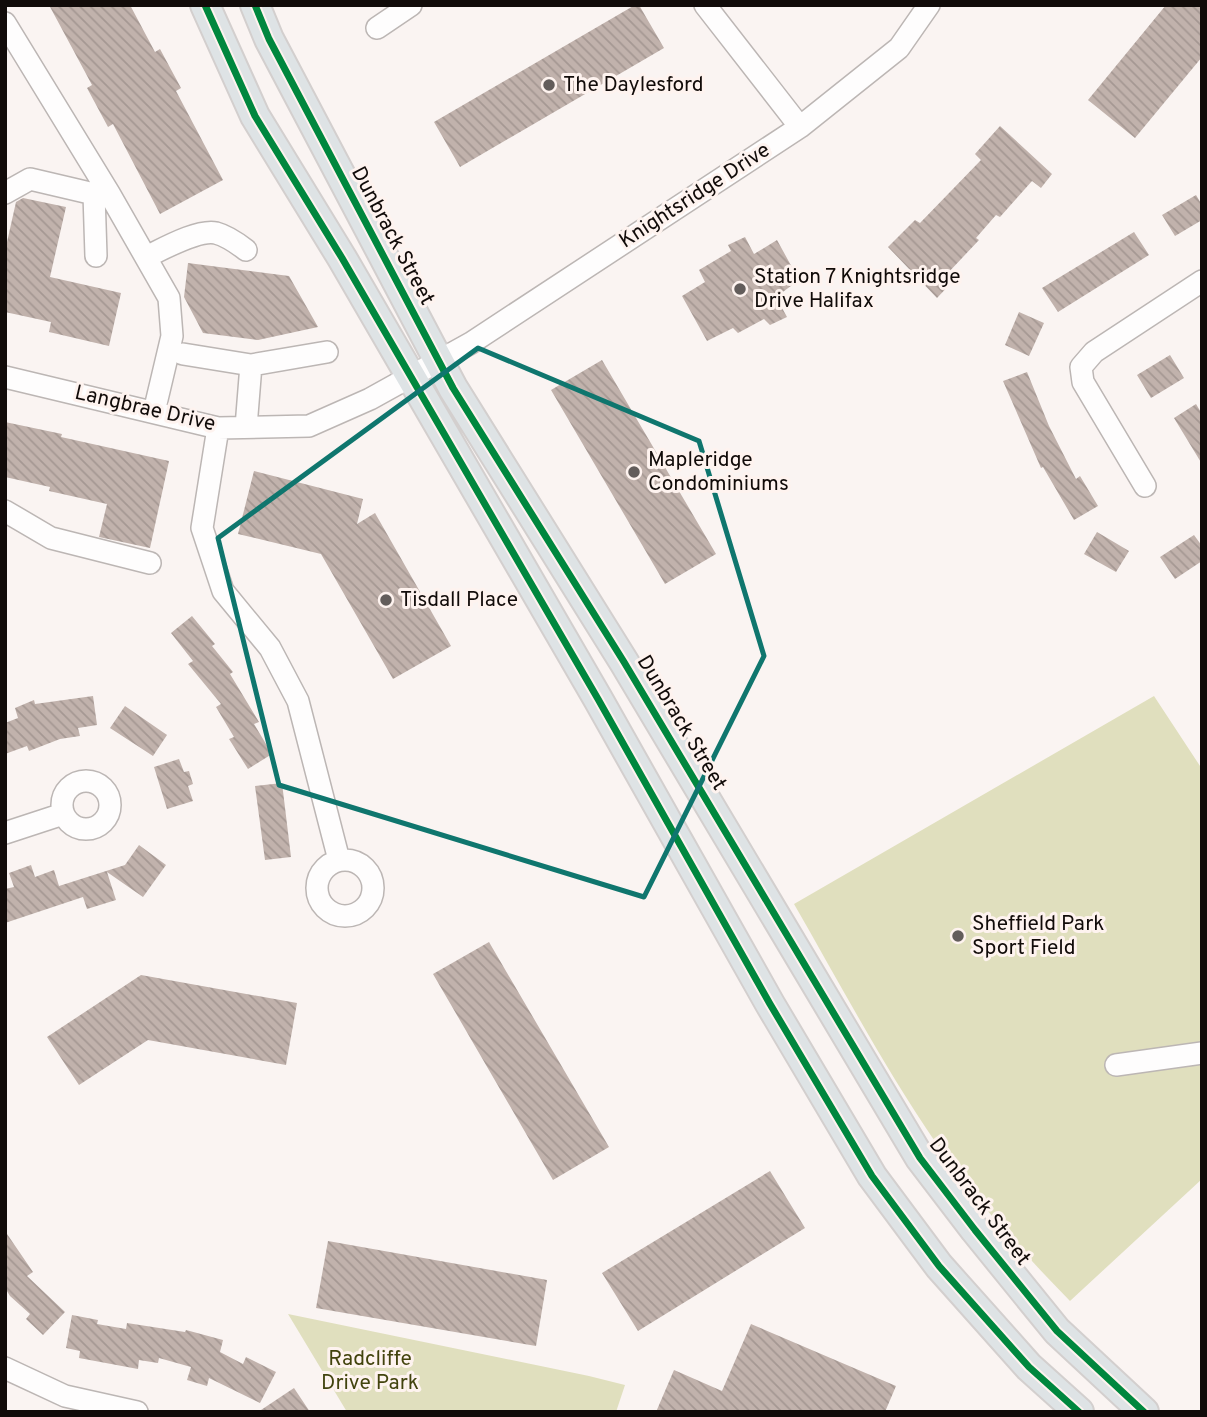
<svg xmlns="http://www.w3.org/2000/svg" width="1207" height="1417" font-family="Overpass,sans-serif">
	<defs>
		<pattern id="building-back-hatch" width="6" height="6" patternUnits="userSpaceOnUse" patternTransform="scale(1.75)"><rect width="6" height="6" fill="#c1b2ac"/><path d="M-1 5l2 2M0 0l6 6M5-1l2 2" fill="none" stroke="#a59893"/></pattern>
	</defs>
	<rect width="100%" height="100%" fill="#faf4f2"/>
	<path fill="#e0dfbe" d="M1154 696 1202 769V1179L1070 1301C1022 1252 975 1200 936 1143 884 1067 840 984 794 904Z
		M288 1314 589 1376 625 1385 616 1412H347Z"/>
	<path fill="url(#building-back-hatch)" d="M49 5H130L155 52 160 49 181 88 176 91 223 180 160 214 113 124 108 127 87 88 92 85Z
		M635 5H639L664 48 460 167 434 122Z
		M1166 5H1202V57L1135 138 1088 100Z
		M1000 126 1052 174 1041 188 1032 181 1000 217 996 215 976 238 979 240 947 274 954 280 937 298 888 247 915 220 920 223 981 160 975 154Z
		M1196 195 1202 205V220L1175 236 1162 215Z
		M23 198 66 207 50 277 121 293 109 346 49 332 51 322 5 312V251L16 202Z
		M1134 232 1149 255 1058 312 1042 288Z
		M745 237 754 254 777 240 799 280 776 297 787 317 770 325 764 319 738 333 733 328 707 341 682 296 705 282 699 270 731 251 728 245Z
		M188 263 289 276 318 327 258 340 203 333 184 297Z
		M1019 312 1044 323 1029 356 1005 345Z
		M1170 355 1184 378 1151 398 1137 375Z
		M602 360 716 554 665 584 551 390Z
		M1027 372 1049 426 1076 479 1080 476 1098 506 1074 520 1043 467 1041 468 1003 381Z
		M1196 404 1202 414V464L1174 418Z
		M5 422 62 434 61 437 169 461 150 548 99 537 107 504 49 491 50 487 5 477Z
		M254 471 363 499 357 524 375 513 451 646 393 679 321 554 238 534Z
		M1097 532 1129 551 1116 572 1084 554Z
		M1194 535 1202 546V561L1175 579 1160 557Z
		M192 616 215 644 212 646 233 672 230 674 259 722 254 724 272 754 248 769 229 739 234 737 216 707 221 704 188 664 193 661 171 633Z
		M93 696 97 725 78 728 80 736 60 739 29 751 27 746 5 754V723L18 718 15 708 34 700 35 704Z
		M125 706 167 735 153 756 110 728Z
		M179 759 184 772 189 771 193 784 188 786 193 801 167 809 154 767Z
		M282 783 291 857 265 860 255 786Z
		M139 845 166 865 143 897 107 872 116 900 87 909 83 897 5 923V889L14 887 9 873 31 865 35 877 54 870 59 886 125 865Z
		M489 942 609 1147 553 1180 433 974Z
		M141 975 297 1003 286 1065 148 1040 79 1085 47 1037Z
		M770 1171 805 1228 638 1331 602 1273Z
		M5 1231 33 1272 27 1276 65 1312 43 1335 26 1319 30 1314 10 1296 5 1288Z
		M328 1241 547 1280 536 1346 316 1308Z
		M72 1315 98 1320 97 1324 126 1329 127 1323 185 1332 186 1330 223 1340 220 1352 243 1364 246 1357 276 1372 260 1403 209 1378 207 1386 187 1380 191 1367 159 1358 158 1363 139 1360 138 1369 79 1358 80 1351 66 1348Z
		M751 1324 896 1386 885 1412H656L674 1370 722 1391Z
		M294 1388 310 1412H258Z"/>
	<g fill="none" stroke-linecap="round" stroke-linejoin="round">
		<g stroke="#bcb6b4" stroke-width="24">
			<path id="minor" d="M705 5 800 127
				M5 23 109 193 169 298 172 336 154 412
				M377 28 411 5
				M5 193 30 179 94 194 109 193
				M94 194 96 256
				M146 257C163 249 198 229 216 233 227 236 237 243 246 250
				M183 354 251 365
				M5 377 218 428 309 426 370 399 471 343 800 127 899 48 929 5
				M246 427 251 365 327 352
				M218 428 202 528 223 591 270 648 298 701 339 860
				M1145 486 1083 382 1081 367 1094 352 1202 281
				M5 511 51 538 150 563
				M62 805a24 24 0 1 1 48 0a24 24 0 1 1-48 0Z
				M5 833 63 814
				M317 888a28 28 0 1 1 56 0a28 28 0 1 1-56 0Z
				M1116 1065 1202 1053
				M5 1368 65 1396 137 1412"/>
		</g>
		<g stroke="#d3cfce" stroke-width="32">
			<path id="major" d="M205 5 255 116 342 258 598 699 770 1004 872 1176 939 1266 1029 1367 1079 1412
				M255 5 269 39 453 388 624 662 920 1158 975 1230 1057 1331 1144 1412"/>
		</g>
		<use href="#minor" stroke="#fefdfd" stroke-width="21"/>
		<use href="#major" stroke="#dee3e5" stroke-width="28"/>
		<g stroke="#fef3ef" stroke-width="11">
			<path id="cycleway" d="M205 5 255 116 342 258 598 699 770 1004 872 1176 939 1266 1029 1367 1079 1412
				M255 5 269 39 453 388 624 662 920 1158 975 1230 1057 1331 1144 1412"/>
		</g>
		<use href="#cycleway" stroke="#00873e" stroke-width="7"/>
	</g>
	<path fill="none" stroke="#0f766e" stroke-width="5" stroke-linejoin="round" d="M478 348 699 441 764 656 644 897 279 785 218 538Z"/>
	<g fill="#635d5b" stroke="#fef3ef" stroke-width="2.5">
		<circle cx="549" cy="85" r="7"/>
		<circle cx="740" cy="289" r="7"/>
		<circle cx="634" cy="472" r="7"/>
		<circle cx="386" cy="600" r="7"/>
		<circle cx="958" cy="936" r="7"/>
	</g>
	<g text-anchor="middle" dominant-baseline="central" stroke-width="6" stroke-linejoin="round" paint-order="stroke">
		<g font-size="21" fill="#110b09" stroke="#fef3ef" text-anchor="start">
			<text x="563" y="85">The Daylesford</text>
			<text x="754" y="277">Station 7 Knightsridge<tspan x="754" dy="24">Drive Halifax</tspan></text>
			<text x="648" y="460">Mapleridge<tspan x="648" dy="24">Condominiums</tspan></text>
			<text x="400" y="600">Tisdall Place</text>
			<text x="972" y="924">Sheffield Park<tspan x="972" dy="24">Sport Field</tspan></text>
		</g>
		<g font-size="21" fill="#110b09" stroke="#fef3ef">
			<text transform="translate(695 196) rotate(-33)">Knightsridge Drive</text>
			<text transform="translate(392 236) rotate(62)">Dunbrack Street</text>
			<text transform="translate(145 409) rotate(13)">Langbrae Drive</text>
			<text transform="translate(681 723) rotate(59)">Dunbrack Street</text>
			<text transform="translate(979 1202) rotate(53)">Dunbrack Street</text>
		</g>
		<g font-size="21" fill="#42430d" stroke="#fef3ef">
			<text x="370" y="1359">Radcliffe<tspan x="370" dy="24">Drive Park</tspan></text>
		</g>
	</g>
	<rect width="1207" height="1417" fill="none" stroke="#110b09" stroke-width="14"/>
</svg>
